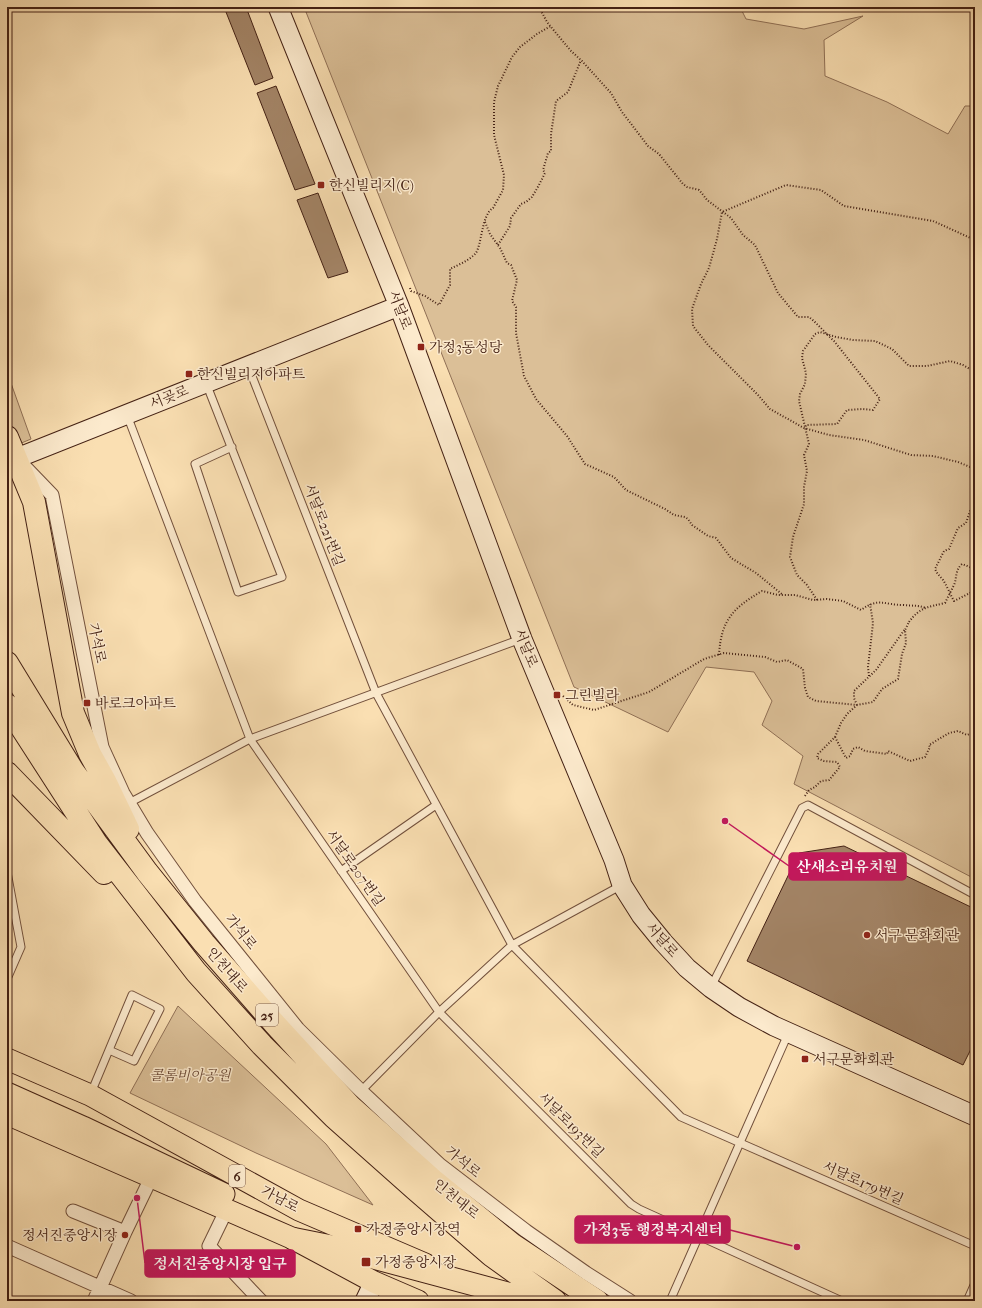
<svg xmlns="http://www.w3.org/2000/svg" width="982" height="1308" font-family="'IM FELL French Canon','Noto Serif KR',serif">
	<rect width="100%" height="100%" fill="#fadfb2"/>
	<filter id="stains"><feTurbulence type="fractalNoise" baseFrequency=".005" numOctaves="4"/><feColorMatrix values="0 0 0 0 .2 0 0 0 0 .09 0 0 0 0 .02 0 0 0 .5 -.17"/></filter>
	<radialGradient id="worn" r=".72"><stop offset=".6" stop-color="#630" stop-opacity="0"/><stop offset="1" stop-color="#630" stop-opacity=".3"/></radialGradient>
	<path fill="#dbbf97" stroke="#907056" d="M304 7H740L746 19 804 29 863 16 824 40 825 76 887 102 948 134 965 106H975V879L794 784 803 756 762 725 772 701 754 672 706 667 668 732 574 687Z
		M7 372 31 439 7 449Z
		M178 1006 326 1144 373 1205 256 1153 130 1093Z"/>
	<path fill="#a38466" stroke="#442114" d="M224 7H246L273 78 255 85Z
		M276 86 315 184 295 190 257 93Z
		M318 193 348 272 328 278 297 200Z
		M844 846 975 909V1041L963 1065 747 961 799 853Z"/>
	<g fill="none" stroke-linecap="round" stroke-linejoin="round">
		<g stroke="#72503c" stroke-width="9">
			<path id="lane" d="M248 366 376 693 512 945 681 1117 975 1246
				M206 383 282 577 238 592 195 464 232 447
				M127 415 250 739 439 1012 631 1204 639 1209 842 1301
				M129 803 250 739 521 639
				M341 871 436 805
				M7 872 21 947 7 979
				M711 987 802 808 808 805 975 895
				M361 1091 439 1012 512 945 622 885
				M91 1093 132 995 160 1009 134 1061 109 1050
				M670 1301 788 1034
				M967 1301 975 1283"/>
		</g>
		<g stroke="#72503c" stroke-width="15">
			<path id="street" d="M25 467 52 495 102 747 123 793 147 833 195 901 298 1029 361 1091 440 1165 526 1231 586 1273 630 1301
				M227 1209 209 1246 261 1301
				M73 1211 125 1232
				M7 1246 131 1301
				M94 1301 125 1232 151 1178"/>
		</g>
		<g stroke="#442114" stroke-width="21">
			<path id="secondary" d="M278 7 399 306 522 639 614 860 622 885 641 915 663 942 687 968 711 988 739 1007 774 1026 975 1116
				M7 462 399 306
				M365 1301 374 1282"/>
		</g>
		<g stroke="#442114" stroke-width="23">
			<path id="primary" d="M7 1059 90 1095 299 1210 425 1264
				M7 1093 83 1127 224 1194
				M7 1114 294 1239 374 1282 418 1301"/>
		</g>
		<g stroke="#442114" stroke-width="24">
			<path id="highway" d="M7 437 34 502 73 713 90 754 105 781 128 829
				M7 663 73 771 147 872 204 943 274 1023 350 1106 433 1180 513 1245 597 1301
				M7 705 96 843 196 972 262 1045 334 1117 415 1189 491 1255 555 1301
				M7 773 104 873
				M294 1239 334 1247 536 1301"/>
		</g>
		<path stroke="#442114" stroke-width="2" stroke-dasharray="1 2" stroke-linecap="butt" d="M539 7 547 22 556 33 571 51 582 61 611 93 622 112 648 146 659 154 683 184 687 187 699 190 704 196 707 200 731 218 743 235 755 245 778 293 798 317H809C818 324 825 333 834 341L880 399 873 410 863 409 847 410 837 424 806 425 805 428
			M485 222 490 234 500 248 507 263 511 265 517 280 512 301 516 307V333L524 376 536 399 567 436 585 464 614 477 626 490 665 509 674 515 685 517 688 519 692 525 708 536 716 538 731 558 756 573 783 595
			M975 240 933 221 844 206 821 190 786 185 722 212 717 239 709 268 701 284 692 309 693 326 708 345 758 395 770 409 804 428 829 435 864 440 911 455 933 456 958 462 975 469
			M498 245 510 226 511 218 521 204 526 202 532 197 539 185 545 173 543 170 548 153 551 151V134L556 101 568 92 581 60
			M410 288 411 291 425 296 439 305 450 285V269C458 265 468 261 475 254 482 247 481 215 493 208L503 190 504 175 494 135V102L498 86 512 57 520 47 537 34 551 26
			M975 503 971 508 966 523 958 528 949 549 944 551 935 569C937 574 940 576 943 580 947 586 950 594 954 601L970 593 975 594
			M817 600 807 585 797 575 790 557 793 537 804 504V487L807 471 804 455 809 444 799 401 800 394 805 384 806 373 802 358 803 351 815 334 820 332 836 337 853 340 875 341 892 349 909 366H927L950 361 963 365 975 372
			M909 622C920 607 928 607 945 603 948 597 951 591 954 585 957 578 955 570 962 564L975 569
			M719 655C721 620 733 608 762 591L778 595H795L813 600 827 599 843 601 861 610C879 597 884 605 903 605 912 606 917 605 926 608
			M869 676 868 667 873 623 870 604
			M563 696 573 705 594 710 649 692 704 659 724 653 765 657 777 662 787 660 803 669 805 688 808 697 816 701 857 705 873 702 882 689 898 679 902 654 906 643 905 630 909 622
			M857 705 854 698V691L876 670 905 629
			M835 737 846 758 850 756 853 749 858 747 865 751 887 754 888 751 910 761 925 757 930 747 929 745 949 733 958 731 967 735 975 732
			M805 796 809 790 815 787 821 781 829 780 840 767 837 762 824 761 817 758 818 754 835 737 841 723 847 714 857 705"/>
		<use href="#lane" stroke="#fceacd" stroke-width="7"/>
		<use href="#street" stroke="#fceacd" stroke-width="13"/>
		<use href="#secondary" stroke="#fceacd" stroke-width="19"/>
		<use href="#primary" stroke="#fadfb2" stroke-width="21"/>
		<use href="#highway" stroke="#fadfb2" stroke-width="22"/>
	</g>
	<g fill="#8f2418" stroke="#fceacd" stroke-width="1.5">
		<rect x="317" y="181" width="8" height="8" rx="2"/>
		<rect x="417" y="343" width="8" height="8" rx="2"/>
		<rect x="185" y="370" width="8" height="8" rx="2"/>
		<rect x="553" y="691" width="8" height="8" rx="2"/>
		<rect x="83" y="699" width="8" height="8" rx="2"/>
		<circle cx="867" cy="935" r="4"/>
		<rect x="801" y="1055" width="8" height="8" rx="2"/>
		<rect x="354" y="1225" width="8" height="8" rx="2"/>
		<circle cx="125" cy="1235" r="4"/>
		<rect x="361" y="1257" width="10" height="10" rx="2"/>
	</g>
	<g text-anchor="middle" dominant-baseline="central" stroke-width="3" stroke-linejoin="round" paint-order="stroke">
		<g fill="#fceacd" stroke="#7b5d4c" stroke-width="1">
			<rect x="256" y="1004" width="22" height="22" rx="3"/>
			<rect x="229" y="1165" width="16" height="22" rx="3"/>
		</g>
		<g font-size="13" font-weight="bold" fill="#442114">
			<text x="267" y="1015">25</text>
			<text x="237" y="1176">6</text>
		</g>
		<g font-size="14" fill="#442114" stroke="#fceacd" text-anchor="start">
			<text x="329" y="185">한신빌리지(C)</text>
			<text x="429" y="347">가정3동성당</text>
			<text x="197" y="374">한신빌리지아파트</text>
			<text x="565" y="695">그린빌라</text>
			<text x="95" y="703">바로크아파트</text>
			<text x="875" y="935">서구 문화회관</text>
			<text x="813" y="1059">서구문화회관</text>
			<text x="366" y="1229">가정중앙시장역</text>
			<text x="117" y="1235" text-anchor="end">정서진중앙시장</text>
			<text x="375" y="1262">가정중앙시장</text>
		</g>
		<g font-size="14" fill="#442114" stroke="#fceacd">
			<text transform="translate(400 310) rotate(69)">서달로</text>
			<text transform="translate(169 397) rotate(-22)">서곶로</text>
			<text transform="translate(324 525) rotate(69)">서달로221번길</text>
			<text transform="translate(97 643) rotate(78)">가석로</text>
			<text transform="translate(526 648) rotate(68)">서달로</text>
			<text transform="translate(355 868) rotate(55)">서달로207번길</text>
			<text transform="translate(241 932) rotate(51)">가석로</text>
			<text transform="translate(662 940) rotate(49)">서달로</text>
			<text transform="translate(227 970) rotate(49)">인천대로</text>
			<text transform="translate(571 1125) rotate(45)">서달로193번길</text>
			<text transform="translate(463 1162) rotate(39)">가석로</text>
			<text transform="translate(863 1183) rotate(24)">서달로179번길</text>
			<text transform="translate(280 1199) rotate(28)">가남로</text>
			<text transform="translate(456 1199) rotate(39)">인천대로</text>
		</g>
		<g font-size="14" font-style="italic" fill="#6a4835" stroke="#fceacd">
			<text x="190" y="1075">콜롬비아공원</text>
		</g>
	</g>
	<path fill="none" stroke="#c2185b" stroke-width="1.5" d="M725 821L789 866M797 1247L730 1230M137 1198L145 1263"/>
	<g fill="#c2185b" stroke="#fceacd" stroke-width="1.5">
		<circle cx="725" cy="821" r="4"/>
		<circle cx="797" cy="1247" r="4"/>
		<circle cx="137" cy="1198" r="4"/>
	</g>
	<g fill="#c2185b" stroke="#c2185b" stroke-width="1.5">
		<rect x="789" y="853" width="117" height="27" rx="4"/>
		<rect x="575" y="1216" width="155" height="27" rx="4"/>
		<rect x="145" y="1250" width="150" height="27" rx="4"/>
	</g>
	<g font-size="15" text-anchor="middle" font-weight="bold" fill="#fff">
		<text x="847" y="872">산새소리유치원</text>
		<text x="653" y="1235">가정3동 행정복지센터</text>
		<text x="220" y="1269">정서진중앙시장 입구</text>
	</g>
	<rect width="982" height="1308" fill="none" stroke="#fadfb2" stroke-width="24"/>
	<rect x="8" y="8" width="966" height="1292" fill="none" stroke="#442114" stroke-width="2"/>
	<rect x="12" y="12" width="958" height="1284" fill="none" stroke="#442114"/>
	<rect width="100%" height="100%" filter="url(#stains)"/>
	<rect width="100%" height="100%" fill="url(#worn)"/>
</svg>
